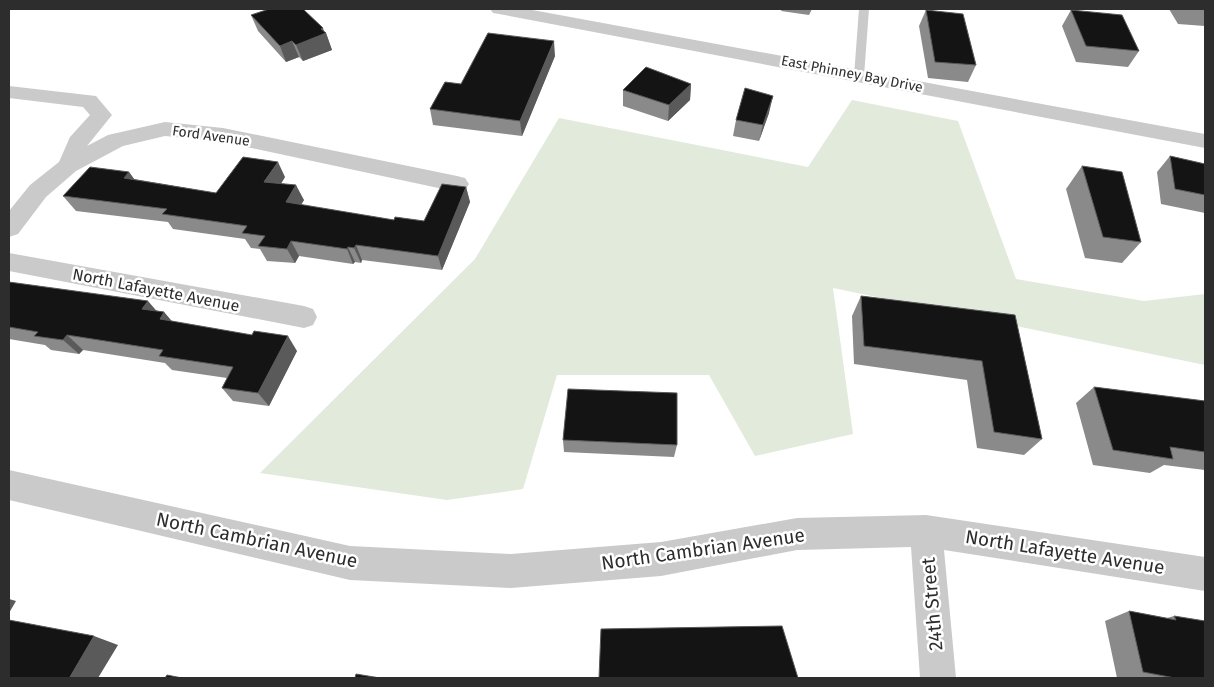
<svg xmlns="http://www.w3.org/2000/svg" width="1214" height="687" font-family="'Fira Sans',sans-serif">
	<rect width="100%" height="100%" fill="#fff"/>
	<path fill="#e2eadb" d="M852 100 958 121 1016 279 1144 301 1205 294V365L833 288 853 434 755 456 709 375H557L523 489 447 500 260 473 475 259 559 118 808 167Z"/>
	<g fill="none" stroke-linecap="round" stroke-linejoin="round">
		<path fill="#cacaca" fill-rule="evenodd" d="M859 9H869L864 76 859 79 854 76Z"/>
		<path fill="#cacaca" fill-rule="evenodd" d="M9 86 96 96 112 115 87 146 108 135 165 122 223 128 457 176 465 178 469 184 465 190 457 192 223 142 165 136 123 146 76 171 46 197 18 234 9 237V211L30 185 59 162 70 137 90 115 83 107 9 98Z
			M9 253 304 306 313 309 317 317 313 325 304 328 9 271Z
			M9 470 350 546 511 554 661 542 797 518 926 515 1205 557V591L944 550 956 678H920L911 547 797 550 661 576 511 588 350 580 9 500Z"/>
		<path fill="#cacaca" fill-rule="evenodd" d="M490 9H527L1205 134V148L499 14 493 13Z"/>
	</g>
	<path fill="#8a8a8a" d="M782 9H812L809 15 781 11Z
		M1169 9H1205V26L1178 24Z
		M926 10 976 65 968 82 928 78 919 26Z
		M1071 10 1139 51 1128 67 1076 62 1062 26Z
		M251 15 324 32 326 33 332 50 303 61 299 57 286 62 258 31Z
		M555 56 522 136 433 125 430 109 461 84Z
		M691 84 690 100 668 121 623 106V90Z
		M769 113 759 141 733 136 736 120Z
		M1170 156 1205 164V213L1161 204 1157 172Z
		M1082 166 1141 242 1122 263 1085 258 1066 189Z
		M129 172 134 179 216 193 285 177 281 184 304 200 301 205 394 220 424 221 466 187 470 202 442 270 362 260 361 263 355 262 353 264 299 256 295 263 267 261 260 249 251 248 245 239 173 229 168 222 76 211 63 196Z
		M9 282 164 312 171 321 297 351 269 406 233 401 222 388 227 378 172 370 165 363 83 350 79 354 51 350 45 345 9 339Z
		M861 296 1015 315 1042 439 1024 455 977 448 967 380 854 364 852 316Z
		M1094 387 1205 401V470L1164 465 1150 473 1093 465 1076 403Z
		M563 440 677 445 674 457 564 452Z
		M1129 611 1167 618 1174 616 1205 678H1117L1105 621Z"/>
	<path fill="#5a5a5a" d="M323 28 325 34 326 33 332 50 303 61 296 45Z
		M292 41 299 57 286 62 280 46Z
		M554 41 555 56 522 136 520 121Z
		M691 84 690 100 668 121 669 105Z
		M773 96 769 113 759 141 763 125Z
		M278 162 285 177 272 197 264 182Z
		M129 172 140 187 124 178Z
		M296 185 304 200 293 217 286 202Z
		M466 187 470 202 442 270 438 256Z
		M291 241 299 256 295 263 287 249Z
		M356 245 362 260 361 263 354 248Z
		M348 247 355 262 353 264 347 249Z
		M148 301 161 316 142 309Z
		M164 312 177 327 160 319Z
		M67 335 83 350 79 354 63 340Z
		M288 336 297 351 269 406 258 393Z
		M9 599 16 601 9 613Z
		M94 636 118 645 98 678H74L70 677Z"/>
	<path fill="#141414" stroke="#5a5a5a" d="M269 9H303L323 28 321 29 326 33 296 45 292 41 280 46 251 15Z
		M926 10 963 14 976 65 935 62Z
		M1071 10 1122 15 1139 51 1086 46Z
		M488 33 554 41 520 121 430 109 445 82 461 84Z
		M646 67 691 84 669 105 623 90Z
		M745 88 773 96 763 125 736 120Z
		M1170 156 1205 164V195L1175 189Z
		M243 157 278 162 264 182 296 185 286 202 394 220 395 217 424 221 442 184 466 187 438 256 356 245 354 248 348 247 347 249 291 241 287 249 258 246 265 236 242 233 247 226 162 214 167 209 63 196 90 167 129 172 124 178 216 193Z
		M1082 166 1122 172 1141 242 1103 237Z
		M9 282 148 301 142 309 164 312 160 319 252 335 254 331 288 336 258 393 222 388 233 367 159 356 163 350 67 335 63 340 34 336 38 332 9 327Z
		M861 296 1015 315 1042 439 994 432 982 361 864 346Z
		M1094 387 1205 401V452L1170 447 1173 459 1113 450Z
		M568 389 677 393V445L563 440Z
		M1129 611 1176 620 1174 616 1205 621V678H1175L1143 672Z
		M9 620 94 636 70 677 76 678H9Z
		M782 626 798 678H599L601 629Z
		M356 674 380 678H355Z
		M167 675 182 678H165Z"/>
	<g text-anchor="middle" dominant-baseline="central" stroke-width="5" stroke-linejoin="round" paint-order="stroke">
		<g font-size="14" fill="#2d2d2d" stroke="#fff">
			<text transform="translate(852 74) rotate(11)">East Phinney Bay Drive</text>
			<text transform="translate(211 136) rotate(8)">Ford Avenue</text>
		</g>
		<g font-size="16" fill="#2d2d2d" stroke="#fff">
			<text transform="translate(156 290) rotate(11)">North Lafayette Avenue</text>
		</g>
		<g font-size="19" fill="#2d2d2d" stroke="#fff">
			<text transform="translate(257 540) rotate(12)">North Cambrian Avenue</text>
			<text transform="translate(703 549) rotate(-8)">North Cambrian Avenue</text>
			<text transform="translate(1065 552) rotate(9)">North Lafayette Avenue</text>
			<text transform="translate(932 604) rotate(-95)">24th Street</text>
		</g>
	</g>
	<rect width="1214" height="687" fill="none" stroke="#2d2d2d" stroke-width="20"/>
</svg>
